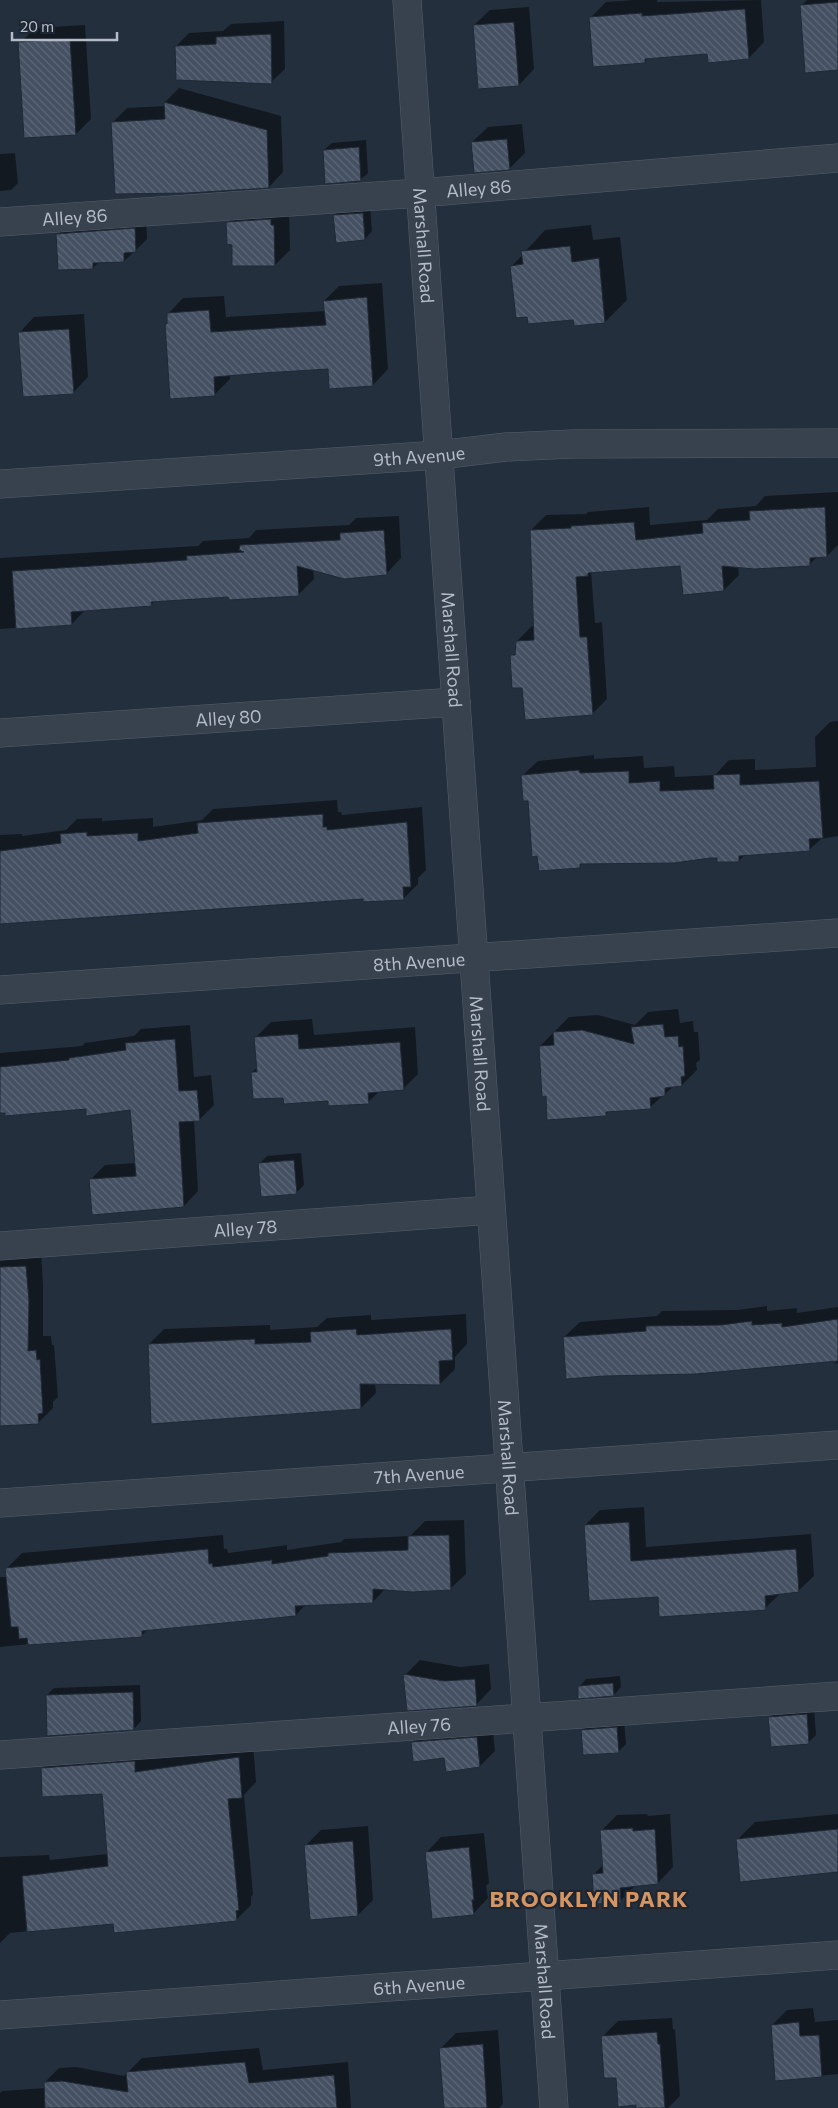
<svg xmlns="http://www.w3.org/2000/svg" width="838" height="2108" font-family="Commissioner,sans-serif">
	<defs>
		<pattern id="building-back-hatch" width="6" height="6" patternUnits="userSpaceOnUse" patternTransform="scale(1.25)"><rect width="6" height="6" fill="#455162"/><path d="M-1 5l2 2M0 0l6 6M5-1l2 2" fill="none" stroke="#5d6877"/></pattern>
	</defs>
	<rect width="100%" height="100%" fill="#242f3e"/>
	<path fill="#0007" d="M634 0H657V2L761 0 764 42 749 58 708 52 648 58 645 62 591 17 606 2Z
		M807 0H838V69L801 6Z
		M529 7 534 69 519 85 474 25 490 10Z
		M284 21 285 69 271 82 176 46 189 33 223 31 231 24Z
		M85 25 91 119 76 134 20 43 35 28Z
		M179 88 281 116 283 172 269 187 112 123 127 108 165 106V102Z
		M522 124 525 153 509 169 472 142 488 127Z
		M366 140 368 173 360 180 324 150 332 143Z
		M15 153 18 183 11 190 0 191V154Z
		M370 206 372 231 365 239 334 215 342 208Z
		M243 207 289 210 290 250 275 265 234 244 227 223Z
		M146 217 147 239 135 251 124 261 99 262 93 268 58 234 70 222Z
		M591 225 593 240 620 237 627 300 605 322 574 318 512 266 545 230Z
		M382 283 388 369 373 385 329 368 230 374V379L215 394 166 325 168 322V314L183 298 224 296 226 317 325 311 324 301 339 286Z
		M84 314 88 377 73 393 19 333 34 317Z
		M838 492V545L827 556H818L809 565 738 566 739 575 724 590 682 565 591 571 595 623 602 622 607 699 592 714 523 686 512 656 517 651V641L532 626H535L531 530 546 515 586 514 588 512 649 507 650 525 707 520 718 509 756 506 765 496Z
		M399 516 401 558 386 574 313 569 314 579 299 594 230 595 156 600 151 605 86 609 72 624 0 629V558L198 546 203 541 249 538 256 530 349 525 356 518Z
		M838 721V836L821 839 809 850 745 854 739 861 718 857 583 863 580 866 529 800 522 776 538 761 594 755V759L643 756 644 768 674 766 675 777 715 775 729 760 755 759V770L816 767 815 737 830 722Z
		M337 800 338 812H341L342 815 422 807 426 870 418 878V884L403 899 364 898 0 923V835L22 834V836L66 830 77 819 102 818V821L153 818V827L202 820 213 809Z
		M678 1009 680 1023 693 1021 694 1032H698L700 1060 696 1063 697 1070 682 1085 674 1086 650 1107 609 1111 605 1115 547 1095 540 1046 569 1017 598 1015 635 1025 648 1012Z
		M312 1019 314 1035 415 1027 418 1074 403 1089 380 1091 368 1102 285 1097 252 1072 258 1067 256 1037 271 1022Z
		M190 1025 194 1077 211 1075 214 1105 199 1120H194L198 1191 184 1206 90 1180 105 1165 136 1163 132 1109 87 1108 0 1112V1053L82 1046 85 1043 134 1036 141 1029Z
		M301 1153 304 1185 296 1193 260 1163 267 1156Z
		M41 1251 43 1285V1336H51L52 1345H54L58 1397 53 1402V1408L38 1423 0 1425V1253Z
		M767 1306V1311L797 1308V1313L838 1307V1363L835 1364 836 1361 696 1373 564 1337 580 1322 657 1316 662 1311 737 1310Z
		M466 1314 467 1344 455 1357V1369L440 1384 375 1383 376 1393 361 1408 149 1344 164 1329 270 1325V1330L317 1327 327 1318 371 1315V1320Z
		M644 1507 646 1547 811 1534 814 1576 798 1591 781 1593 765 1608 659 1596 585 1525 600 1510Z
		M464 1520 466 1574 450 1589 386 1588 373 1602 306 1604 296 1615 148 1629 141 1636 59 1641 0 1647V1577H7V1568L22 1553 223 1535 224 1549H227L228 1553 287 1545V1550L341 1542 344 1539 410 1536 425 1521Z
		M420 1660 460 1667 489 1664 491 1689 476 1705 405 1675Z
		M620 1676 621 1687 614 1695 579 1687 586 1679Z
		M140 1685 141 1721 134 1729 47 1695 54 1688Z
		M814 1707 816 1735 808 1743 770 1717 777 1710Z
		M624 1720 626 1744 618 1752 582 1730 590 1723Z
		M492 1722 495 1751 480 1766 412 1742 428 1727Z
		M253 1743 256 1782 244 1795 253 1894 251 1897V1905L236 1920 114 1922 10 1933 0 1943V1857L49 1855 50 1860 108 1854 103 1793 42 1768 57 1753Z
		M647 1814 648 1816 670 1814 673 1867 658 1883 635 1886 620 1901 594 1874 604 1864 602 1830 617 1815Z
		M838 1814V1874L837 1871 737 1840 755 1822Z
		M368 1826 373 1900 358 1915 306 1845 321 1830Z
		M484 1833 489 1883 486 1886 488 1898 473 1914 426 1853 441 1837Z
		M813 2008 815 2022 838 2020V2074L776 2080 772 2025 787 2010Z
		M672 2018 673 2030 675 2029 680 2096 668 2108H637V2104L617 2076 602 2037 618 2021Z
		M498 2030 503 2104 499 2108H445L441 2048 456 2033Z
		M259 2048 263 2070 348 2062 351 2108H0V2093L2 2091 45 2088V2082L59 2068 76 2067 124 2076 142 2058Z"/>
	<path fill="url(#building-back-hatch)" stroke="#1f2835" d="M838 2V70L805 73 800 5Z
		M745 9 749 59 708 63 707 54 645 59V63L593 67 589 17 642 13V16Z
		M514 22 519 86 478 89 473 25Z
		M271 34 272 84 176 80 175 46 216 44V37Z
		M70 39 76 135 24 138 18 42Z
		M164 102 267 130 269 188 188 193 115 194 111 122 165 119Z
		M507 139 510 170 474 173 471 142Z
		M359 147 361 181 325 184 323 150Z
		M363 213 365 240 336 243 333 215Z
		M271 219V225H274L275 266H232V245L227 244 226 222Z
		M135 228 136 252 124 253V262L93 263V269L58 270 56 234Z
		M570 246 572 262 599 258 605 323 574 326 573 320 528 324 527 317 516 318 510 266 523 264 521 251Z
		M367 297 373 386 329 389 328 369 263 373 214 377 215 396 170 399 165 324H167V313L209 310 211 332 326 325 323 301Z
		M69 329 74 394 23 397 18 332Z
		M825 507 827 557 810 558V566L754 569 722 566 724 591 683 595 680 566 588 573V576L576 577 580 637H587L593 715 525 720 522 688H512L510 655H515L516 641 534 640 530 530 571 528V526L634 522 636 540 703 533 702 523 750 520 749 511Z
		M384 530 387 575 344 579 297 566 299 596 229 600 228 597 151 602 152 606 71 612 72 625 16 629 12 571 187 560 186 556 244 552 239 550 240 545 340 540V533Z
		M579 770 580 773 629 771V783L660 781V791L714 789 713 775 740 774V785L819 781 823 838 809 839 810 851 739 856V862H717V858H710L674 863 580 864V868L539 871 537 856 532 857 528 801H523L521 775Z
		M323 814V827H327V830L407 822 411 887H403L404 900 363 902V899L0 924V851L61 843 60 834 87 832V836L138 833V841L198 833 197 823Z
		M663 1024 665 1037 678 1036 679 1047 683 1046 685 1076 681 1077 682 1086 665 1088V1096L650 1098 651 1109 606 1112V1116L547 1120 546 1096 542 1097 539 1046 554 1045 553 1032 582 1030 634 1044 631 1027Z
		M298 1034 299 1049 400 1042 404 1090 368 1093 369 1104 328 1106V1101L284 1104 283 1098 253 1099 251 1072H257L254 1037Z
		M175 1039 179 1091 197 1090 200 1121 179 1122 184 1207 92 1215 89 1179 136 1176 130 1110 86 1116V1109L5 1116V1113H0V1067L69 1060V1058L126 1050 125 1043Z
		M294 1160 297 1194 261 1197 258 1163Z
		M26 1266 29 1301 28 1351 36 1350 37 1360 40 1359 43 1413 38 1414 39 1424 0 1426V1267Z
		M838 1319V1361L696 1374 605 1376 566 1379 563 1337 646 1331V1326L721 1325 752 1321V1325L782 1323V1327Z
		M356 1329 357 1335 451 1329 453 1360 439 1361 440 1385 360 1384 361 1409 151 1424 148 1344 255 1339V1344L311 1342 310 1332Z
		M629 1522 631 1561 796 1549 799 1592 765 1596 766 1610 659 1617 658 1597 589 1601 584 1525Z
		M449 1535 451 1590 412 1592 373 1589V1603L295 1606 296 1616 142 1631V1637L28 1645 27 1638 19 1639 18 1627H11L5 1568 208 1549 209 1564 212 1563 213 1567 272 1560V1564L328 1556V1553L408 1550V1536Z
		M403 1674 444 1681 475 1679 477 1706 407 1711Z
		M613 1683 614 1696 578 1699V1686Z
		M133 1692 134 1730 47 1736 46 1695Z
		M807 1714 809 1744 771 1747 768 1717Z
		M617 1727 619 1753 583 1755 581 1730Z
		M477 1737 480 1767 446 1772 444 1758 413 1762 411 1742Z
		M239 1757 242 1798 228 1799 239 1910 236 1911 237 1921 114 1933 113 1924 27 1932 22 1876 108 1866 102 1794 42 1797 41 1768 135 1761V1772Z
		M633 1828V1831L655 1829 658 1884 620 1888 621 1903 594 1904 592 1874 603 1873 600 1830Z
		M838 1829V1872L740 1882 736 1839Z
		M353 1841 358 1916 310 1920 304 1845Z
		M469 1847 474 1900H472L474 1915 432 1919 425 1852Z
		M799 2022 800 2036 819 2035 822 2077 775 2081 771 2025Z
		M657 2032 658 2044H660L665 2108H636V2105L618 2107 616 2078H604L601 2036Z
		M483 2044 487 2108H444L439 2048Z
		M245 2062 249 2083 334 2075 337 2108H45L44 2082 62 2081 128 2092 126 2072Z"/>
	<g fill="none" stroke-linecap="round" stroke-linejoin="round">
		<g stroke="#565f6c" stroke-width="29">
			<g id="minor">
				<path id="s1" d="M407 0 554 2108"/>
				<path id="s2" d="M0 222 420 193 838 158"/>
				<path id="s3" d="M0 484 439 455 506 447 572 444 838 443"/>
				<path id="s4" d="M0 733 456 702"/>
				<path id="s5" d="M0 990 838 933"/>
				<path id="s6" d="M0 1246 491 1210"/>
				<path id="s7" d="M0 1503 838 1445"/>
				<path id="s8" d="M0 1755 838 1696"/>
				<path id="s9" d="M0 2015 838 1955"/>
			</g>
		</g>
		<use href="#minor" stroke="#38414e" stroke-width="28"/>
	</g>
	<g text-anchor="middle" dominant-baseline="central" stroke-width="4.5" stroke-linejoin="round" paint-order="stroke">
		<g font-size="18" fill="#b4bcc9" stroke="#1d2633">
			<text stroke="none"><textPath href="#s2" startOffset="480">Alley 86</textPath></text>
			<text stroke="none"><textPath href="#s2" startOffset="75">Alley 86</textPath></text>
			<text stroke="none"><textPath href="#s1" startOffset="246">Marshall Road</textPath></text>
			<text stroke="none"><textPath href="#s3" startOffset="420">9th Avenue</textPath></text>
			<text stroke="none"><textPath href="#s1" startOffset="651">Marshall Road</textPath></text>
			<text stroke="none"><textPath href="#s4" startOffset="229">Alley 80</textPath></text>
			<text stroke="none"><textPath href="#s5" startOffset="420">8th Avenue</textPath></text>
			<text stroke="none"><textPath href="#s1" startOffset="1056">Marshall Road</textPath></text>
			<text stroke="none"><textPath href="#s6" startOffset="246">Alley 78</textPath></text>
			<text stroke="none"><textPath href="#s1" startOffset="1461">Marshall Road</textPath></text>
			<text stroke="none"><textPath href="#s7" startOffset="420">7th Avenue</textPath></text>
			<text stroke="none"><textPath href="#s8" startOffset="420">Alley 76</textPath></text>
			<text stroke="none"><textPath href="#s1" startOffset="1986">Marshall Road</textPath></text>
			<text stroke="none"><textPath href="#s9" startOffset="420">6th Avenue</textPath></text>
		</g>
		<g font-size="22" font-weight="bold" letter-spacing="1" fill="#d59563" stroke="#1d2633">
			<text x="589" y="1898">BROOKLYN PARK</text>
		</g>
	</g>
	<path d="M12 32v8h105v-8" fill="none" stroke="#b4bcc9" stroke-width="2.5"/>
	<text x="20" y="32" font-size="15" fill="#b4bcc9" stroke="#1d2633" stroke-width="4" paint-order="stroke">20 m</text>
</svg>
